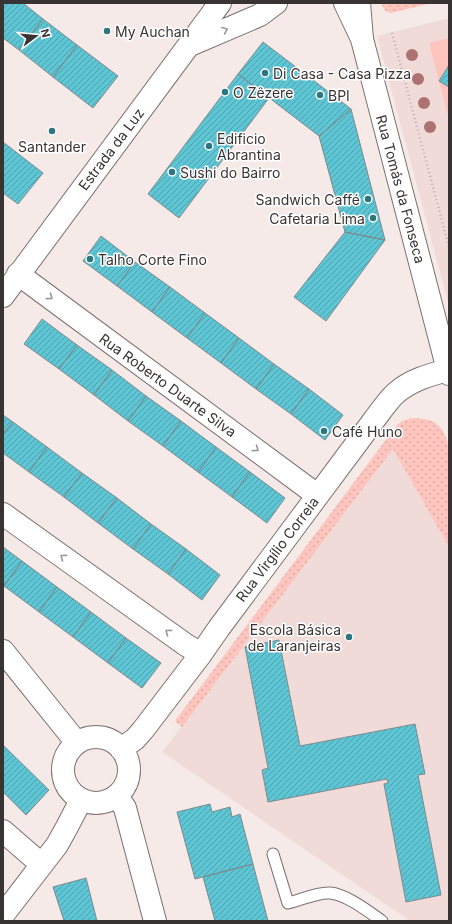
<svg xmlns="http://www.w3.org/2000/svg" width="452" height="924" font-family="Inter,sans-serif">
	<defs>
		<pattern id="grass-dots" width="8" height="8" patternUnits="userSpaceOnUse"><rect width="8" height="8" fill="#fec5be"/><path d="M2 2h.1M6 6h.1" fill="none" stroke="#daaaa4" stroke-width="1.8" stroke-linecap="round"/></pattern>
		<pattern id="building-hatch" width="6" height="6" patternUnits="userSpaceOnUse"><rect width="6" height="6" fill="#5dc5d4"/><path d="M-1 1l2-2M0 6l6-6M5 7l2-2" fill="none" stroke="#4ea1ad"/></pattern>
	</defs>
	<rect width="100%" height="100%" fill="#f6eae8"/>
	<path fill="#f0dbd9" d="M449 18V306L377 36Z
		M393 448 449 547V921H410L162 752Z"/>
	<path fill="url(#grass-dots)" d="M381 3H428V4L391 13C385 12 383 8 381 3Z
		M412 418C436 419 443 424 449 448V547L393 449 182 727 175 721 397 425 402 421Z"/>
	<path fill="#fec5be" d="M449 38V65L439 81 449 87V120L429 43Z"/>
	<path fill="url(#building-hatch)" stroke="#7f8a8c" d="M3 3H23L43 19 19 50 3 38Z
		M43 19 77 45 53 77 19 50Z
		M263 42 351 109 319 136 238 74Z
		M77 45 118 76 93 108 53 77Z
		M449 65V87L439 81Z
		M238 74 269 98 179 218 148 194Z
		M351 109 385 240 345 232 319 136Z
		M3 142 43 173 18 204 3 193Z
		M345 232 385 240 326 321 294 297Z
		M101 236 135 262 117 286 83 261Z
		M135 262 170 287 152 312 117 286Z
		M170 287 205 313 187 338 152 312Z
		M205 313 239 338 221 363 187 338Z
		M42 319 77 345 59 369 24 344Z
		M239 338 274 364 256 389 221 363Z
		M77 345 112 370 94 395 59 369Z
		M274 364 309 389 291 414 256 389Z
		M112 370 146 396 128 421 94 395Z
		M309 389 343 415 325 440 291 414Z
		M146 396 181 421 163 446 128 421Z
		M3 415 13 422 3 434Z
		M181 421 216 447 198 472 163 446Z
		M13 422 47 447 29 472 3 453V434Z
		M47 447 82 473 64 497 29 472Z
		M216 447 250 472 232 497 198 472Z
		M250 472 285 498 267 523 232 497Z
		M82 473 117 498 98 523 64 497Z
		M117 498 151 524 133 549 98 523Z
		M151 524 186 549 168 574 133 549Z
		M3 547 22 561 4 586 3 585Z
		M186 549 220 575 202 600 168 574Z
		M22 561 57 587 39 612 4 586Z
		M57 587 91 612 73 637 39 612Z
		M91 612 126 638 108 663 73 637Z
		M126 638 161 663 142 688 108 663Z
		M279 640 300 746 415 724 425 774 418 775 441 895 406 902 384 784 388 783 387 779 268 802 262 770 268 768 245 647Z
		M3 745 49 790 26 815 3 792Z
		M210 804 212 812 230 807 232 817 240 814 253 864 195 879 177 812Z
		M253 864 268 921H215L203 877Z
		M86 878 97 921H64L53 887Z"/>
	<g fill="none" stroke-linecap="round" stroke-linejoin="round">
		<g stroke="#7c7170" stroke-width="13">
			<path id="service" d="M273 854 288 903C301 900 317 892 330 893 346 894 369 912 382 921"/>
		</g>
		<g stroke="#7c7170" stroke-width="24">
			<path id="minor" d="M359 3 362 39 449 374
				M18 274 317 495
				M3 514 186 645 201 654
				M3 651 77 743
				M63 770a33 33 0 1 1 66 0a33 33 0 1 1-66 0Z
				M121 749 135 739 143 730 201 654 219 628 374 420C381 411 388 400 396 393 411 380 429 375 448 370
				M117 796 125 808 155 921
				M3 831 41 864
				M3 915 57 845 67 827 81 800"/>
		</g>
		<g stroke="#7c7170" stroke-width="24">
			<path id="secondary" d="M345 3 362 39
				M190 45 260 15 276 3
				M3 296 220 3"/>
		</g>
		<path stroke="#b9b0ae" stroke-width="2.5" stroke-dasharray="1 3" stroke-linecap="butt" d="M392 33 449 247"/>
		<use href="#service" stroke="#fff" stroke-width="11"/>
		<use href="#minor" stroke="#fff" stroke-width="22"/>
		<use href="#secondary" stroke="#fff" stroke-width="22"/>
	</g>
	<g fill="#ac7372">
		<circle cx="412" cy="55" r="6"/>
		<circle cx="418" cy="79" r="6"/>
		<circle cx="424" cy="103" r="6"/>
		<circle cx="430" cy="127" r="6"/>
	</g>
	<defs><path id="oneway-chevron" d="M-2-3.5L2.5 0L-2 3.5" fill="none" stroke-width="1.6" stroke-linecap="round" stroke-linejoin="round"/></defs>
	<g stroke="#9c9a99">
		<use href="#oneway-chevron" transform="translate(225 30) rotate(-23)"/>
		<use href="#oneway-chevron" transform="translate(50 297) rotate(36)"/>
		<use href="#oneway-chevron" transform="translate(256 449) rotate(36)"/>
		<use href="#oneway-chevron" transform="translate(63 557) rotate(-144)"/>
		<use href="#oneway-chevron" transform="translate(168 632) rotate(-144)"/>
	</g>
	<g fill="#2d757f" stroke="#fff" stroke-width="1.5">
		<circle cx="107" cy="31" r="4"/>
		<circle cx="265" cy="73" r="4"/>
		<circle cx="225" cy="92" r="4"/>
		<circle cx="320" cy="95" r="4"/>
		<circle cx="52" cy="131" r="4"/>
		<circle cx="209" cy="146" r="4"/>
		<circle cx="172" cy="172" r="4"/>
		<circle cx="368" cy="199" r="4"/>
		<circle cx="373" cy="218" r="4"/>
		<circle cx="90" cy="259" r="4"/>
		<circle cx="324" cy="431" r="4"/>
		<circle cx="349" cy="637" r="4"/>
	</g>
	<g text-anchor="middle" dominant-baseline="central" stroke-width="3" stroke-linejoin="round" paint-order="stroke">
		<g font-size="14" fill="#383433" stroke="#fff" text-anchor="start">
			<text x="115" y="31">My Auchan</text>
			<text x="273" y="73">Di Casa - Casa Pizza</text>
			<text x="233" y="92">O Zêzere</text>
			<text x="328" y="95">BPI</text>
			<text x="217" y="138">Edificio<tspan x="217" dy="16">Abrantina</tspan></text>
			<text x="52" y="146" text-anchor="middle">Santander</text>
			<text x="180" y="172">Sushi do Bairro</text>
			<text x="360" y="199" text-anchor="end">Sandwich Caffé</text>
			<text x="365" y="218" text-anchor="end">Cafetaria Lima</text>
			<text x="98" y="259">Talho Corte Fino</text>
			<text x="332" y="431">Café Huno</text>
			<text x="341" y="629" text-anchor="end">Escola Básica<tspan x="341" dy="16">de Laranjeiras</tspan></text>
		</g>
		<g font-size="14" fill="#383433" stroke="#fff">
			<text transform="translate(111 149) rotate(-53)">Estrada da Luz</text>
			<text transform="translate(401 189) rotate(75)">Rua Tomás da Fonseca</text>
			<text transform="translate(168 385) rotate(36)">Rua Roberto Duarte Silva</text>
			<text transform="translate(277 549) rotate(-53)">Rua Virgílio Correia</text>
		</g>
	</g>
	<rect width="452" height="924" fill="none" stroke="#383433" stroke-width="8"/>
	<g transform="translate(36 36) rotate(74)" stroke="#ffffff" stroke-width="3" paint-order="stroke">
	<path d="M0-3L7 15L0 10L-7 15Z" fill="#383433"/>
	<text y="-6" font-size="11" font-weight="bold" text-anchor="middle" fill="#383433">N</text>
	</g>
</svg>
